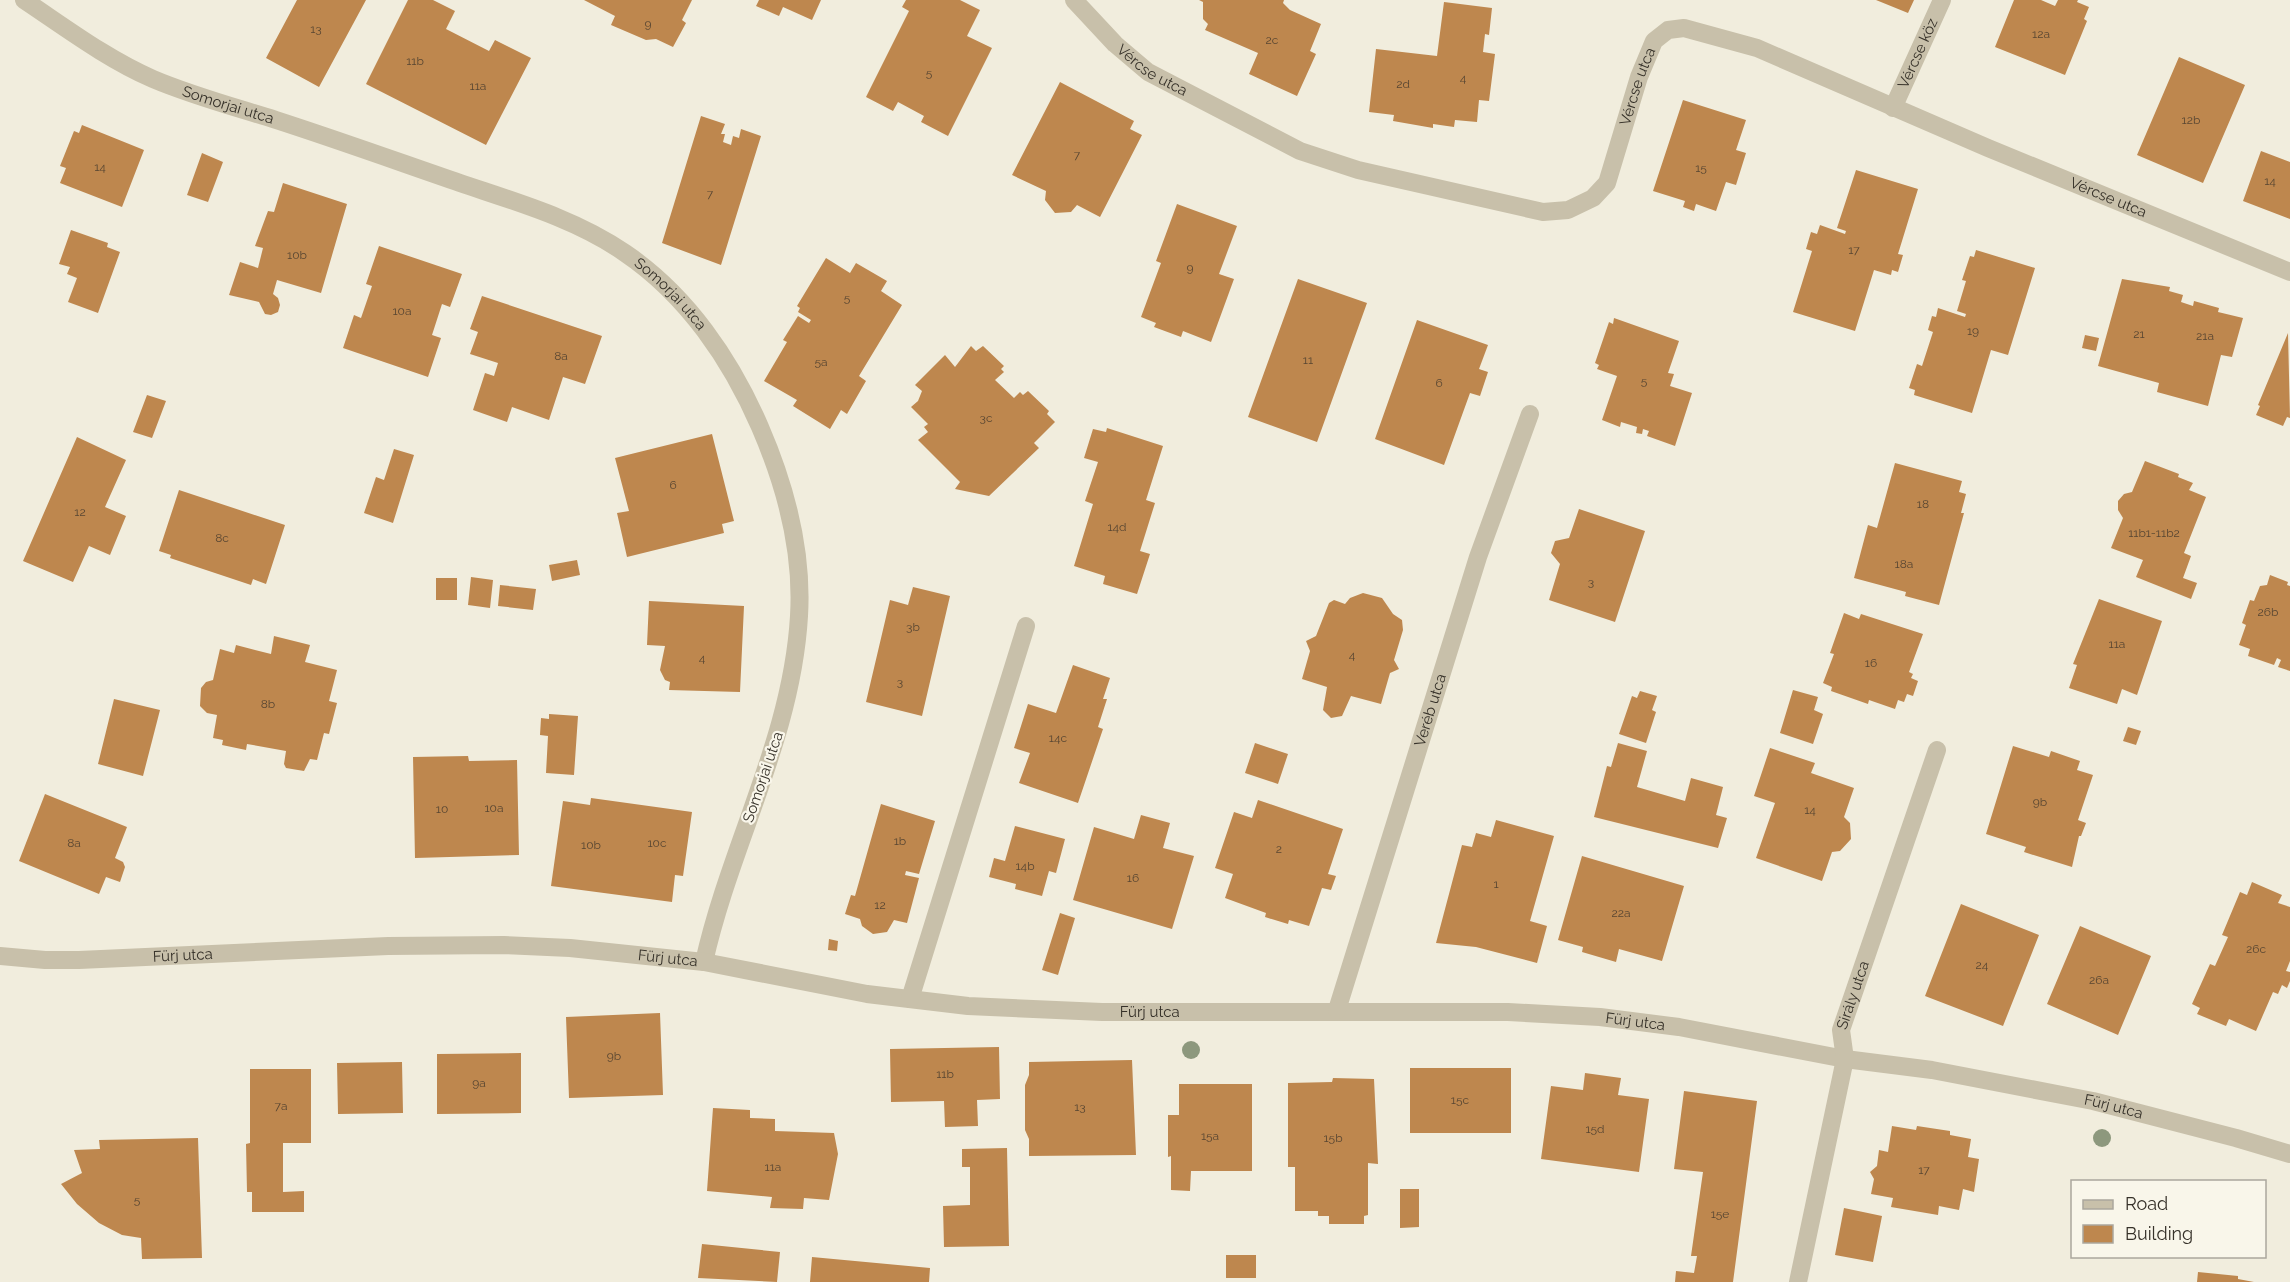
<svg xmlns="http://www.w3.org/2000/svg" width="2290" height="1282" font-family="Raleway,sans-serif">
	<rect width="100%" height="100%" fill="#f1eddd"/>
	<path fill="#be874e" d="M297 0H366L319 87 266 58Z
		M408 0H433L455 11 446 29 489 51 495 40 531 58 486 145 366 84Z
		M584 0H692L682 20 686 23 673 47 656 39 646 40 611 25 615 16Z
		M759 0H821L812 20 783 7 779 16 756 6Z
		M906 0H960L980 10 967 36 992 48 948 136 921 122 924 116 898 102 893 111 866 97 909 11 902 7Z
		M1199 0H1284L1283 3 1290 10 1321 24 1310 51 1316 54 1297 96 1249 74 1258 53 1205 30 1208 24 1203 19V2Z
		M1876 0H1914L1908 13Z
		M2014 0H2041L2055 6 2058 0H2078L2077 2 2089 7 2084 19 2087 21 2065 75 1995 47Z
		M1444 2 1492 8 1489 35 1485 34 1483 52 1495 54 1489 101 1479 100 1477 122 1455 120 1454 127 1433 124V128L1393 121 1394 115 1369 112 1376 49 1437 56Z
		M2179 57 2245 85 2203 183 2137 155Z
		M1060 82 1134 121 1130 129 1142 135 1100 217 1077 205 1071 212 1055 213 1045 200 1046 191 1012 175Z
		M1683 100 1746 120 1736 150 1746 153 1736 185 1726 182 1716 211 1696 204 1694 211 1683 207 1685 201 1653 191Z
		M701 116 725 124 721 134H725L723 142 731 145 733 136 739 138 741 129 761 136 721 265 662 243Z
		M82 125 144 150 122 207 60 183 66 168 60 166 74 131 79 133Z
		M2261 151 2290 162V219L2243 201Z
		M202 153 223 162 208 202 187 195Z
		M1856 170 1918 189 1898 254 1903 255 1898 272 1892 270 1891 275 1874 270 1855 331 1793 312 1812 251 1806 249 1811 232 1817 234 1820 225 1845 234 1846 231 1837 228Z
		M283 183 347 204 321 293 277 280 273 294 278 298 280 305 278 312 271 315 265 314 259 302 229 295 240 262 258 268 263 248 255 246 268 211 274 212Z
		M1177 204 1237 226 1219 274 1234 279 1211 342 1183 331 1181 337 1154 327 1156 323 1141 317 1161 263 1156 261Z
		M71 230 108 243 107 247 120 252 98 313 68 302 77 278 67 274 70 267 59 264Z
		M379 246 462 274 450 307 442 304 432 335 441 338 428 377 343 348 354 315 361 318 372 286 366 284Z
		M1976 250 2035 268 2008 355 1991 350 1972 413 1914 395 1915 390 1909 388 1917 364 1922 366 1933 332 1928 330 1932 316 1936 317 1938 308 1965 317 1966 314 1957 311 1966 281 1962 280 1970 256 1974 257Z
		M826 258 850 273 856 263 887 281 881 291 902 305 859 376 866 381 847 414 841 410 830 429 793 406 797 400 764 381 787 342 783 340 798 316 809 323 811 320 798 312 800 308 797 306Z
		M1298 279 1367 303 1317 442 1248 417Z
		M2122 279 2170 287 2169 291 2183 295 2181 302 2193 306 2194 301 2219 308 2218 312 2243 318 2232 357 2221 355 2208 406 2157 392 2159 383 2098 366Z
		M482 296 602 336 585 384 563 377 549 420 512 407 507 422 473 410 485 373 494 376 498 363 470 354 478 332 470 329Z
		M1614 318 1679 341 1668 373 1674 374 1670 386 1692 393 1675 446 1647 436 1649 431 1643 429 1642 434 1636 433 1637 427 1621 422 1620 427 1602 420 1617 376 1597 369 1599 365 1595 363 1609 322 1613 324Z
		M1417 320 1488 345 1479 369 1488 372 1480 396 1470 393 1444 465 1375 439Z
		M2288 333 2290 418 2287 417 2283 426 2256 415 2260 406 2258 405Z
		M2085 335 2099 338 2096 351 2082 348Z
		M971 346 976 351 983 346 1004 366 1001 369 1004 372 995 380 1014 398 1020 392 1023 395 1028 391 1049 411 1047 414 1055 422 1034 443 1039 448 989 496 955 489 960 482 918 440 928 432 924 427 928 424 911 407 918 401 922 391 915 385 945 355 955 367Z
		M147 395 166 401 152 438 133 432Z
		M1107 428 1163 446 1146 500 1155 503 1140 551 1150 554 1137 594 1103 584 1105 576 1074 566 1093 504 1085 501 1098 462 1084 458 1093 429 1106 432Z
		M712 434 734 521 722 524 724 533 627 557 617 513 629 511 615 458Z
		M77 437 126 460 105 507 126 516 110 555 89 546 73 582 23 561Z
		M394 449 414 455 393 523 364 513 376 477 384 480Z
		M2145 461 2179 474 2178 477 2193 483 2189 490 2206 497 2184 553 2191 556 2183 578 2197 583 2191 599 2136 577 2143 560 2111 548 2123 518 2118 510V501L2124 494 2132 492Z
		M1895 463 1962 481 1959 492 1966 494 1961 513H1964L1939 605 1905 596 1906 592 1854 578 1868 525 1877 528Z
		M179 490 285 525 266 584 253 579 251 585 170 558 171 555 159 551Z
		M1579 509 1645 531 1615 622 1549 600 1560 564 1551 553 1555 541 1569 538Z
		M577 560 580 575 552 581 549 565Z
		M2270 575 2288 582 2287 585 2290 586V671L2278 667 2281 660 2277 658 2274 665 2248 656 2250 649 2239 645 2246 625 2242 623 2250 600 2254 601 2260 586 2267 585Z
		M471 577 493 580 490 608 468 605Z
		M436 578H457V600H436Z
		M500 585 536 589 533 610 498 606Z
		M913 587 950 596 922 716 866 702 890 600 908 605Z
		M1363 593 1382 598 1393 614 1402 620 1403 630 1394 660 1399 669 1390 673 1381 704 1351 696 1342 716 1331 718 1323 710 1327 687 1302 679 1310 651 1306 641 1316 636 1329 603 1334 600 1345 604 1350 598Z
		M2099 599 2162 621 2137 695 2122 689 2117 704 2069 688 2077 665 2073 664Z
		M649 601 744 606 740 692 669 690 670 682 665 680 660 670 665 646 647 645Z
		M1844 613 1859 619 1861 614 1923 634 1909 672 1913 674 1911 678 1918 681 1913 696 1907 694 1904 702 1898 700 1895 709 1869 700 1868 704 1831 691 1832 687 1823 683 1834 654 1830 653Z
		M274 636 310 645 305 662 337 670 329 701 337 703 329 734 324 733 317 760 310 759 304 771 286 768 284 764 286 751 247 744 246 750 222 745 223 740 213 738 217 715 207 713 200 706 201 688 206 682 213 680 220 649 234 653 236 645 271 654Z
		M1073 665 1110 678 1103 699H1107L1098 727 1103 729 1078 803 1019 783 1030 753 1014 748 1028 704 1056 713Z
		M1793 690 1818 697 1814 710 1823 714 1813 744 1780 733Z
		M1640 691 1657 696 1652 710 1656 712 1646 743 1619 734 1632 696 1637 698Z
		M114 699 160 710 143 776 98 764Z
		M549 714 578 716 574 775 546 773 548 736 540 735 541 718 549 719Z
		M2128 727 2141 731 2136 745 2123 741Z
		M1255 743 1288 754 1278 784 1245 773Z
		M1618 743 1647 751 1637 787 1685 801 1691 778 1723 787 1716 815 1727 818 1718 848 1594 817 1607 766 1611 767Z
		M2013 746 2049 757 2051 751 2080 761 2077 770 2093 775 2078 820 2086 823 2081 836H2079L2072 867 2024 852 2026 847 1986 834Z
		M1770 748 1815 763 1811 773 1854 788 1844 817 1850 823 1851 839 1840 851 1832 852 1822 881 1756 858 1775 803 1754 796Z
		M468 756 469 761 517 760 519 855 415 858 413 757Z
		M45 794 127 827 115 858 123 862 125 867 120 882 106 877 99 894 19 861Z
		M591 798 692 812 683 876 675 875 672 902 551 886 563 801 590 805Z
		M1258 800 1343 829 1328 874 1336 876 1331 890 1322 888 1309 926 1289 920 1288 924 1265 917 1266 913 1225 898 1233 874 1215 868 1234 812 1252 818Z
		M881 804 935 821 919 874 906 871 905 875 919 878 907 923 894 920 887 932 873 934 862 926 860 919 845 914 851 895 855 896Z
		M1141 815 1170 823 1163 848 1194 856 1172 929 1073 900 1094 827 1134 839Z
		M1496 820 1554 836 1530 921 1547 926 1537 963 1476 947 1436 943 1462 845 1472 847 1476 833 1491 837Z
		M1015 826 1065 839 1056 873 1049 871 1042 896 1015 889 1016 884 989 877 994 858 1005 861Z
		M1582 856 1684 886 1662 961 1619 949 1616 962 1582 952 1583 947 1558 940Z
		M2252 882 2282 895 2278 903 2290 907V961L2286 971 2290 972V981L2287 988 2282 985 2278 994 2273 992 2256 1031 2229 1019 2226 1026 2197 1014 2200 1008 2192 1004 2210 964 2215 966 2228 937 2222 935 2240 892 2247 895Z
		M1961 904 2039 935 2003 1026 1925 996Z
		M1060 913 1075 918 1058 975 1042 970Z
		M2080 926 2151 956 2118 1035 2047 1004Z
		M829 939 838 941 837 951 828 950Z
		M660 1013 663 1095 569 1098 566 1017Z
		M999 1047 1000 1099 977 1100 978 1126 945 1127 944 1101 891 1102 890 1049Z
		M521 1053V1113L437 1114V1054Z
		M1132 1060 1136 1155 1029 1156V1139L1025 1130V1085L1029 1075V1062Z
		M402 1062 403 1113 338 1114 337 1063Z
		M1410 1068H1511V1133H1410Z
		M250 1069H311V1143H283V1192L304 1191V1212H252V1192H247L246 1144 250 1143Z
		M1585 1073 1621 1078 1618 1095 1649 1099 1639 1172 1541 1159 1551 1086 1583 1090Z
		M1333 1078 1374 1079 1378 1164 1368 1163V1215L1364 1216V1224H1329V1216H1318V1211H1295V1167H1288V1083L1332 1082Z
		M1179 1084H1252V1171H1191L1190 1191 1171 1190V1156L1168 1157V1115H1179Z
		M1684 1091 1757 1101 1733 1282H1675L1676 1271 1694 1273 1697 1256H1691L1703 1172 1674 1169Z
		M713 1108 750 1110V1118L775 1119V1131L834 1133 838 1154 829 1200 804 1198 803 1209 770 1208 772 1197 707 1191Z
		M1892 1126 1916 1130 1917 1126 1950 1131V1135L1971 1139 1968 1157 1979 1159 1974 1192 1963 1189 1959 1210 1939 1206 1938 1215 1891 1207 1893 1198 1871 1194 1874 1179 1870 1172 1877 1166 1879 1150 1888 1152Z
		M198 1138 202 1258 142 1259 141 1238 122 1235 99 1223 77 1204 61 1184 82 1173 74 1150 100 1149 99 1140Z
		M1007 1148 1009 1246 944 1247 943 1206 970 1205V1167H962V1149Z
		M1400 1189H1419V1227L1400 1228Z
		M1844 1208 1882 1216 1873 1262 1835 1255Z
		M702 1244 780 1252 777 1282 698 1278Z
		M1226 1255H1256V1278H1226Z
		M812 1257 930 1268 929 1282H810Z
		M2198 1272 2238 1276V1279L2254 1282H2197Z"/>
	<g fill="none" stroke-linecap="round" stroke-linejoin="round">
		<g stroke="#c8c0aa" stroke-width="18">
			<path id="s1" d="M24 0C66 28 107 59 153 79 193 96 235 107 276 120 338 140 399 162 460 183 516 202 576 219 625 253 687 295 731 360 760 427 786 487 803 550 799 616 792 738 730 845 704 962"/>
			<path id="s2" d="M1074 0 1115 44 1148 72 1300 151 1358 170 1543 212 1568 210 1593 198 1607 183 1639 77 1654 41 1668 30 1684 28 1757 48 1988 148 2290 272"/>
			<path id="s3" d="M1893 108 1942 0"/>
			<path id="s4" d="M0 956 45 960H79L388 946 504 945 570 948 704 962 867 994 968 1006 1102 1012H1508L1600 1017 1679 1027 1845 1059 1932 1070 2093 1101 2236 1138 2290 1154"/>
			<path d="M910 999 1026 626"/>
			<path id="s5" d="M1337 1010 1478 557 1530 414"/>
			<path id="s6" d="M1798 1282 1845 1059 1841 1030 1937 750"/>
		</g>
	</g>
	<g fill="#8d987d">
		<circle cx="1191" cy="1050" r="9"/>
		<circle cx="2102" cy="1138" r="9"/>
	</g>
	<g text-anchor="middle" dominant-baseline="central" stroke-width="4.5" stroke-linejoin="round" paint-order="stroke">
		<g font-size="12" fill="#584632">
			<text x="648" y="24">9</text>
			<text x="316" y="29">13</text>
			<text x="2041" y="34">12a</text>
			<text x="1272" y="40">2c</text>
			<text x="415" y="61">11b</text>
			<text x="929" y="73">5</text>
			<text x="1463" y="78">4</text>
			<text x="1403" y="84">2d</text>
			<text x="478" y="86">11a</text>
			<text x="2191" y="120">12b</text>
			<text x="1077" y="155">7</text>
			<text x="100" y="167">14</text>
			<text x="1701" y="168">15</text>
			<text x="2270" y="181">14</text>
			<text x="710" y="194">7</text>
			<text x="1854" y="250">17</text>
			<text x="297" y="255">10b</text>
			<text x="1190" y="268">9</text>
			<text x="847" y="298">5</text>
			<text x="402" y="311">10a</text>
			<text x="1973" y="331">19</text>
			<text x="2139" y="334">21</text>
			<text x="2205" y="336">21a</text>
			<text x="561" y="356">8a</text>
			<text x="1308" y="360">11</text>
			<text x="821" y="362">5a</text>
			<text x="1644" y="381">5</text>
			<text x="1439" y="383">6</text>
			<text x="986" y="418">3c</text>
			<text x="673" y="485">6</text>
			<text x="1923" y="504">18</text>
			<text x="80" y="512">12</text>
			<text x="1117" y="527">14d</text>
			<text x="2154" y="533">11b1-11b2</text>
			<text x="222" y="538">8c</text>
			<text x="1904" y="564">18a</text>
			<text x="1591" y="582">3</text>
			<text x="2268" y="612">26b</text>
			<text x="913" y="627">3b</text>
			<text x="2117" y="644">11a</text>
			<text x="1352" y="655">4</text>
			<text x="702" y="658">4</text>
			<text x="1871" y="663">16</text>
			<text x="900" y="682">3</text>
			<text x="268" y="704">8b</text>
			<text x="1058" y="738">14c</text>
			<text x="2040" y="802">9b</text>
			<text x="494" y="808">10a</text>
			<text x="442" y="809">10</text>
			<text x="1810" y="810">14</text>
			<text x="900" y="841">1b</text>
			<text x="74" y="843">8a</text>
			<text x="657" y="843">10c</text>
			<text x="591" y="845">10b</text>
			<text x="1279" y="849">2</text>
			<text x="1025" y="866">14b</text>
			<text x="1133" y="878">16</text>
			<text x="1496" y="884">1</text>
			<text x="880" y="905">12</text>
			<text x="1621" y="913">22a</text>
			<text x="2256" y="949">26c</text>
			<text x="1982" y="965">24</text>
			<text x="2099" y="980">26a</text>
			<text x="614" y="1056">9b</text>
			<text x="945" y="1074">11b</text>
			<text x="479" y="1083">9a</text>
			<text x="1460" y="1100">15c</text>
			<text x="281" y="1106">7a</text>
			<text x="1080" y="1107">13</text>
			<text x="1595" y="1129">15d</text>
			<text x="1210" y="1136">15a</text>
			<text x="1333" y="1138">15b</text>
			<text x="773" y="1167">11a</text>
			<text x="1924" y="1170">17</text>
			<text x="137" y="1200">5</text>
			<text x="1720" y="1214">15e</text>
		</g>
		<g font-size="15" fill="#363129" stroke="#f9f6ea">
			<text stroke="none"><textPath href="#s3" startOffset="60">Vércse köz</textPath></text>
			<text stroke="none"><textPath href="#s2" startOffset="106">Vércse utca</textPath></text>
			<text stroke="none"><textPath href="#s2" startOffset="700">Vércse utca</textPath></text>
			<text stroke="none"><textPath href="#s1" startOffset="231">Somorjai utca</textPath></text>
			<text stroke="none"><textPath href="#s2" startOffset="1240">Vércse utca</textPath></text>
			<text stroke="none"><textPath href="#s1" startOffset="717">Somorjai utca</textPath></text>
			<text stroke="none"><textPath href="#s5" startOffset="314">Veréb utca</textPath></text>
			<text transform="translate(763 777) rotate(-71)">Somorjai utca</text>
			<text stroke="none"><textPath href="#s4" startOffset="183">Fürj utca</textPath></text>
			<text stroke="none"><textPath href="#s4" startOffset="669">Fürj utca</textPath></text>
			<text stroke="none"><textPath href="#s6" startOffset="294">Sirály utca</textPath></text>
			<text stroke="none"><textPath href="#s4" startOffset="1155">Fürj utca</textPath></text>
			<text stroke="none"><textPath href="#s4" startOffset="1641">Fürj utca</textPath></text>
			<text stroke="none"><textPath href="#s4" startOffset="2127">Fürj utca</textPath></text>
		</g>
	</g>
	<rect x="2071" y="1180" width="195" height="78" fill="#f9f6ea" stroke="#aba79d" stroke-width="1.5"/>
	<rect x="2083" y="1200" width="30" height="9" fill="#c8c0aa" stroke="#aba79d" stroke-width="1.5"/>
	<text x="2125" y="1210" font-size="18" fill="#363129">Road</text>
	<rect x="2083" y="1225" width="30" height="18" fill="#be874e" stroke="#aba79d" stroke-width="1.5"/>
	<text x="2125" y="1240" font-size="18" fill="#363129">Building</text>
</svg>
